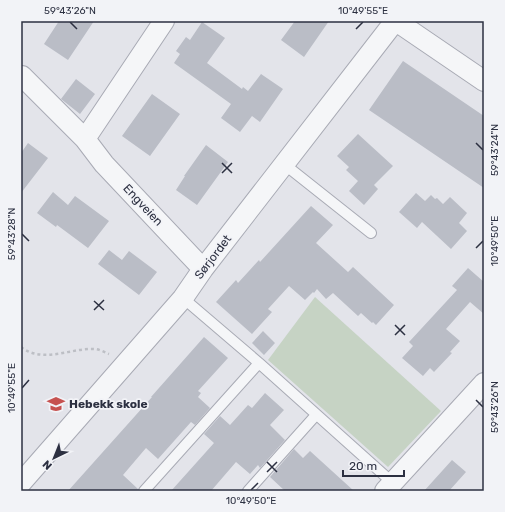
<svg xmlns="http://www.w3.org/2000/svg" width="505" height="512" font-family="Rubik,sans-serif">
	<rect width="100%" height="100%" fill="#e3e4ea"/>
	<path fill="#c6d3c4" d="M315 297 441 411 388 467 268 360Z"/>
	<path fill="#babdc6" d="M59 21H94L68 60 44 44Z
		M295 21H329L304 57 281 40Z
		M202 22 225 38 207 63 242 89 243 87 248 91 261 74 283 89 260 122 252 116 240 132 221 118 231 104 174 63 180 54 176 51 186 37 190 40Z
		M403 61 484 116V188L369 110Z
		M76 79 95 94 80 114 61 99Z
		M152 94 180 114 150 156 122 136Z
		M358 134 393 166 374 185 378 189 364 205 349 191 358 181 346 170 349 167 337 156Z
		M28 143 48 158 21 193V153Z
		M206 145 228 162 197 205 176 190 185 176H184Z
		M53 192 68 205 75 196 109 221 88 248 57 225 56 227 37 213Z
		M416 193 425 201 431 195 435 199 437 198 443 204 450 197 467 213 459 223 467 231 451 249 422 222 417 228 399 212Z
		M311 206 333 225 316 243 348 272 353 267 394 305 376 325 373 322 372 323 361 313 358 316 333 293 326 299 317 289 314 293 313 292 305 300 289 286 268 309 272 312 252 334 216 302 236 280 238 283 259 260 260 262Z
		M109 250 122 260 129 251 157 272 139 295 98 264Z
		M468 268 484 282V314L470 302 446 329 460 341 450 352 452 353 434 372 430 368 423 376 402 358 413 346 409 342 457 290 452 286Z
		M263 331 275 343 264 355 252 343Z
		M204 337 228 358 198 391 201 393 198 397 210 408 195 425 191 422 158 459 146 448 123 475 138 489V491H68L152 397H151Z
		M265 393 284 410 270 425 285 440 260 468 258 465 250 474 236 462 211 491H171L214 443 204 434 220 416 230 425 248 405 252 408Z
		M294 449 303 458 310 451 354 491H285L270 477Z
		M452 460 466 472 449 491H424Z"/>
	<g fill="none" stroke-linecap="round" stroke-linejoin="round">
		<g stroke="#a8aab4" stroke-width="12">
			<path id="service" d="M284 164 371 233
				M183 298 259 363 393 483
				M144 491 259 363
				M248 491 316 415"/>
		</g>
		<g stroke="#a8aab4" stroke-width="22">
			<path id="minor" d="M396 21 484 81
				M22 76 85 139 104 164 203 269
				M85 139 164 21
				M21 483 183 298 203 269 395 21
				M385 491 484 383"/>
		</g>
		<path stroke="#bdbfc5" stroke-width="2.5" stroke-dasharray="3 3" stroke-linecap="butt" d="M21 347C43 364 70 348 94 349 99 349 104 352 109 354"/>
		<use href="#service" stroke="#f5f6f8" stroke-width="10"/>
		<use href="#minor" stroke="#f5f6f8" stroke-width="20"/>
	</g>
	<path fill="none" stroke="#2c3041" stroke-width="1.5" d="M70 22 77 29M356 29 363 22M476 143 483 150M222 163 232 173M222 173 232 163M22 234 29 241M476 248 483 241M94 301 104 310M94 310 104 300M395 325 405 335M395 335 405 325M22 388 29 380M476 400 483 407M267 462 277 472M267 472 277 462M251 490 258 483"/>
	<defs>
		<g id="school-bare" transform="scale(1.38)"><path d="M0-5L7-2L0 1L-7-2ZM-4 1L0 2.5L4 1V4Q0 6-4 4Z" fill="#c65250" stroke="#f2f3f7" stroke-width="2.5" paint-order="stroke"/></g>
	</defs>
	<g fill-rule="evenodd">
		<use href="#school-bare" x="56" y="404"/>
	</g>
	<g text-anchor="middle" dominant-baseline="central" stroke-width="3.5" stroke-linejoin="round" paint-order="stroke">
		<g font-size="12" fill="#2c3041" stroke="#f2f3f7">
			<text transform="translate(143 205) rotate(47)">Engveien</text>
			<text transform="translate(213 257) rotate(-53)">Sørjordet</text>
		</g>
		<g font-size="12" font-weight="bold" fill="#2c3041" stroke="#f2f3f7" text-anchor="start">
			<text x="69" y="404">Hebekk skole</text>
		</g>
	</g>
	<rect width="505" height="512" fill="none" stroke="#f2f3f7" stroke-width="44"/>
	<g transform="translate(54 458) rotate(223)" stroke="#f2f3f7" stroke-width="3" paint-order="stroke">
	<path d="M0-3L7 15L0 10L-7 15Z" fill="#2c3041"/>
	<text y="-6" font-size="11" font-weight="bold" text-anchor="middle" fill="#2c3041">N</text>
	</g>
	<path d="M343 470v6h61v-6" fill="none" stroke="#2c3041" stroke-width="2"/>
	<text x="349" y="470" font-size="12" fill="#2c3041" stroke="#f2f3f7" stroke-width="3" paint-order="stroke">20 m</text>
	<rect x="22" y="22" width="461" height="468" fill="none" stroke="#2c3041" stroke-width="1.5"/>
	<g font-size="10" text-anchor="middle" fill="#2c3041">
		<text x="70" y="14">59°43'26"N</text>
		<text x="363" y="14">10°49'55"E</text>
		<text transform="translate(494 150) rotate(-90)" y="4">59°43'24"N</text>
		<text transform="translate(11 234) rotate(-90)" y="4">59°43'28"N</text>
		<text transform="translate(494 241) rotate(-90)" y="4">10°49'50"E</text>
		<text transform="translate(11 388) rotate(-90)" y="4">10°49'55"E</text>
		<text transform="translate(494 407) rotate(-90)" y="4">59°43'26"N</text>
		<text x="251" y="504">10°49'50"E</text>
	</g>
</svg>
